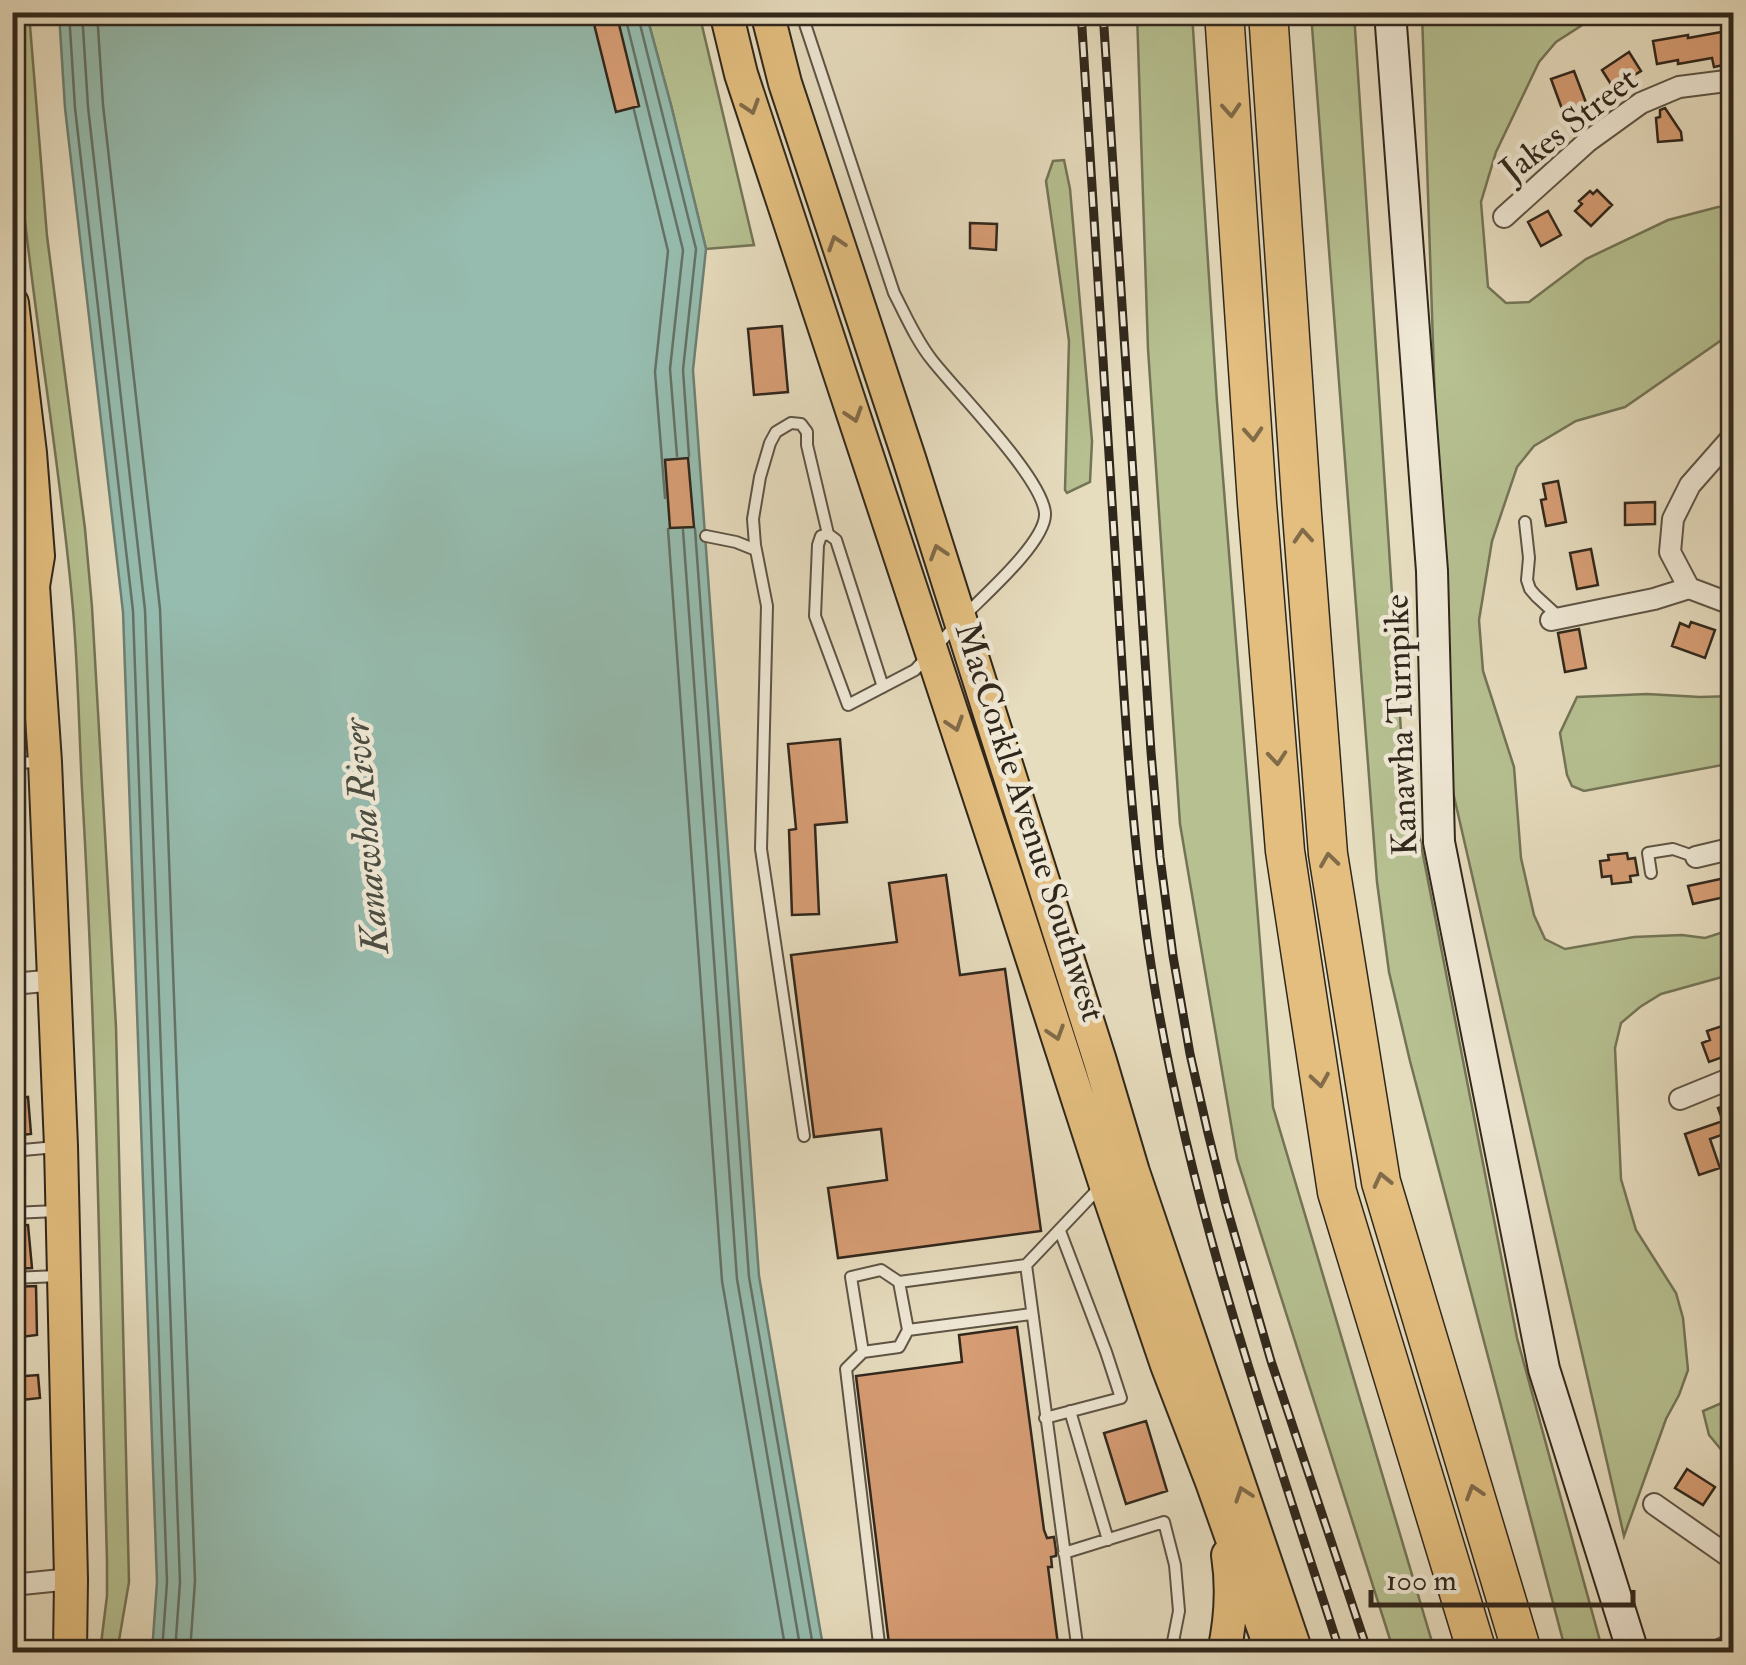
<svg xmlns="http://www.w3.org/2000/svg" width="1746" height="1665" font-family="'IM FELL Double Pica',serif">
	<rect width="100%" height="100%" fill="#e6dcbe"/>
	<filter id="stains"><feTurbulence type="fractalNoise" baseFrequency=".002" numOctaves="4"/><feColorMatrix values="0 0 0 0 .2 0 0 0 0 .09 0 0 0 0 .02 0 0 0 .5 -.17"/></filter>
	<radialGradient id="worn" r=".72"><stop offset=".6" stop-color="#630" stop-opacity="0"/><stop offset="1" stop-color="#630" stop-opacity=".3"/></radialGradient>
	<path fill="#b6c091" stroke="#737456" stroke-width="2.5" d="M12 13H29L47 236 85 529 92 607 116 1027 129 1582 117 1652H100L107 1596V1561C100 1303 97 1046 82 789 79 729 78 669 73 610 56 410 12 213 12 13Z
		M646 13H699L754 245 706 249 671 105Z
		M1137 13H1192L1217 402 1273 1107 1435 1652H1394L1237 1159 1180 824 1148 349Z
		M1311 13H1354L1402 747 1517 1338 1603 1652H1566L1410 1061 1389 972 1377 882Z
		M1422 13H1601L1556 42 1539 62 1496 152 1481 202 1488 287 1506 303 1529 302 1586 259 1668 220 1718 207H1733V332L1625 407 1576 421 1534 446 1517 467 1492 541 1479 620 1483 671 1514 767 1521 858 1534 915 1545 939 1565 949 1634 937 1682 935 1705 938 1733 929V974L1661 994 1640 1007 1621 1023 1615 1048 1621 1179 1636 1230 1676 1293 1683 1318 1688 1370 1679 1395 1666 1419 1624 1536 1447 766Z
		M1064 160 1070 189 1092 441 1090 482 1067 493 1065 490 1069 341 1046 181 1053 161Z
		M1647 694 1700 697 1733 696V763L1584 791 1572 786 1567 775 1560 733 1577 697Z
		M1724 1402 1733 1412V1464L1709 1435 1703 1411Z"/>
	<path fill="#96bcaf" stroke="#6d8074" stroke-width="2.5" d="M59 13H646L671 105 706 249 693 370 759 1276 824 1652H152L157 1582 123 612 65 108Z"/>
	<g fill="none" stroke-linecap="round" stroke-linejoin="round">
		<path stroke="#637266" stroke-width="2.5" d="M69 12 75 108 133 611 167 1582 162 1652
			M82 12 88 107 145 610 180 1582 175 1652
			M97 12 103 105 160 609 195 1581 190 1652
			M624 12 683 250 670 369 677 456
			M637 12 696 249 683 370 689 456
			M634 110 668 251 655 372 665 498
			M668 529 722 1281 786 1652
			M695 529 749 1277 814 1652
			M683 530 737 1279 801 1652"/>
	</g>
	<path fill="#d79d74" stroke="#30271c" stroke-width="2.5" d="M591 12H616L639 106 616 112Z
		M1727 31 1733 63 1714 67 1712 58 1678 64V60L1657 64 1653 41 1688 35V38Z
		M1629 52 1641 71 1626 80 1629 84 1616 92 1602 70Z
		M1574 71 1588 108 1565 117 1551 79Z
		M1665 108 1681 132 1682 140 1658 142 1656 118 1660 117V110Z
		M1597 190 1612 205 1591 226 1575 211 1582 204 1579 201 1590 191 1593 194Z
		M1548 211 1561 235 1541 246 1528 222Z
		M970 223 997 224 996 250 970 248Z
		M782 326 788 392 754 395 748 329Z
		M688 458 694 527 670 528 665 460Z
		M1558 481 1566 522 1546 526 1541 500 1546 499 1543 484Z
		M1655 502V524L1625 525V503Z
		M1591 549 1598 585 1577 589 1570 553Z
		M1691 622 1715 630 1705 658 1672 646 1680 623 1689 627Z
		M1579 629 1586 668 1565 672 1558 633Z
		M840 739 847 822 815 825 819 914 792 915 789 830 796 829 788 744Z
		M1627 853 1628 859 1635 858 1638 875 1630 876 1631 882 1612 884 1611 876 1602 877 1600 861 1609 860 1608 855Z
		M946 875 960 975 1005 969 1041 1231 838 1258 828 1188 887 1180 881 1129 814 1137 791 955 897 942 889 883Z
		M1734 876V895L1693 904 1688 886Z
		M1725 1025 1734 1053 1709 1062 1702 1043 1710 1040 1707 1031Z
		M28 1097 31 1134 12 1136V1099Z
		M1734 1103V1145L1727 1133 1710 1139 1720 1168 1699 1175 1685 1134 1723 1121 1718 1108Z
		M28 1225 32 1268 12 1269V1226Z
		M36 1286 37 1335 12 1338V1287Z
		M1017 1327 1044 1530 1047 1538 1054 1537 1056 1551V1556L1051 1557 1052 1567H1048L1059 1652H890L856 1376 962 1362 959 1335Z
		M38 1375 40 1398 12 1401V1377Z
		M1146 1421 1167 1491 1126 1504 1104 1433Z
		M1687 1469 1715 1487 1703 1505 1675 1488Z"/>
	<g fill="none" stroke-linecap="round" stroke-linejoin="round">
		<g stroke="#5e5444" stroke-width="14">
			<path id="lane" d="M801 12 894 293C906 316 916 340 932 360 956 391 1042 477 1045 513 1047 540 986 594 967 613
				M1525 522 1529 558 1527 580 1530 589 1536 596 1560 618
				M706 536 736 542 756 550
				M883 687 836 540 828 534 821 536 818 545 815 616 848 705 915 670 955 626
				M12 763 41 762
				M1651 873 1648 853 1673 849 1696 857
				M804 1136 761 849 767 606 755 545 753 519 760 477 770 443 776 432 791 423 801 424 807 432V445L828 534
				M12 1151 56 1147
				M12 1213 57 1211
				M1026 1265 899 1282 881 1270 851 1277 863 1352 899 1347 908 1330 1031 1314
				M12 1278 58 1276
				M899 1282 908 1330
				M863 1352 846 1369 880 1652
				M1070 1411 1108 1540
				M1045 1418 1121 1398 1106 1352 1060 1231
				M1064 1553 1164 1522 1175 1565 1179 1611 1171 1652
				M12 1650 13 1652
				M1078 1652 1026 1265 1100 1187"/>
		</g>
		<g stroke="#5e5444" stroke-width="24">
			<path id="street" d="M1504 217 1587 142 1641 103 1679 87 1734 80
				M1734 435 1690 485 1673 519 1670 552 1689 588 1734 605
				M1551 620 1654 599 1689 588
				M1696 857 1734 848
				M12 984 56 980
				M1680 1099 1734 1077
				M1654 1504 1734 1560
				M12 1585 71 1579
				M1715 1652 1734 1643"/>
		</g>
		<g stroke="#30271c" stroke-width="34">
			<path id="secondary" d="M1390 12 1432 571 1439 842 1544 1369 1633 1652"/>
		</g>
		<g stroke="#30271c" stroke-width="36">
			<path id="primary" d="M726 12 741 74 1007 880 1109 1195 1167 1365 1212 1482 1272 1652
				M767 12 785 83 909 458 1100 1061 1133 1172 1296 1652
				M12 303 30 453 38 556 33 586 45 762 61 1146 71 1579 70 1652
				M1224 1652C1231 1620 1233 1588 1228 1555"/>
		</g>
		<g stroke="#30271c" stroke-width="41">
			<path id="highway" d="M1224 12 1257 503 1285 851 1337 1192 1477 1652
				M1268 12 1302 514 1328 854 1381 1182 1522 1652"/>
		</g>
		<use href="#lane" stroke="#efe8d5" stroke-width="10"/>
		<use href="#street" stroke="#efe8d5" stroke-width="20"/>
		<use href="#secondary" stroke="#efe8d5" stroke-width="30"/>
		<use href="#primary" stroke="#e3be7f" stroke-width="32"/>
		<use href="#highway" stroke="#e3be7f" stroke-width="38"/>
		<g stroke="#30271c" stroke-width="9">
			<path id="rail" d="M1081 12C1092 197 1104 381 1116 565 1125 713 1132 861 1158 1007 1197 1228 1272 1440 1340 1652
				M1103 12 1151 752 1160 857 1173 956 1190 1054 1208 1133 1226 1205 1271 1361 1368 1652"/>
		</g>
		<use href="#rail" stroke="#efe8d5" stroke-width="5" stroke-dasharray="15" stroke-linecap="butt"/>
	</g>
	<defs><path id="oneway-chevron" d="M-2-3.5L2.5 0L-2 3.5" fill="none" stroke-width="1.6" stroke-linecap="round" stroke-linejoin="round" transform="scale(2.5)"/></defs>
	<g stroke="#816b49">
		<use href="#oneway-chevron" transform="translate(751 107) rotate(72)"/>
		<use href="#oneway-chevron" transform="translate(1231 110) rotate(86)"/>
		<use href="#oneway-chevron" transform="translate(836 243) rotate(-108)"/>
		<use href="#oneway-chevron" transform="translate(854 415) rotate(72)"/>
		<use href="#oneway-chevron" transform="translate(1253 434) rotate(86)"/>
		<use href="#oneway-chevron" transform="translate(1303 536) rotate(-94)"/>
		<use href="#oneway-chevron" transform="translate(938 552) rotate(-107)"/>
		<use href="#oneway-chevron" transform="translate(955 724) rotate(72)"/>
		<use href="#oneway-chevron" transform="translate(1277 758) rotate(85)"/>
		<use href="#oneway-chevron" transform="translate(1329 860) rotate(-98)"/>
		<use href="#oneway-chevron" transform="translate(1056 1033) rotate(72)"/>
		<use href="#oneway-chevron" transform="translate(1320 1080) rotate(81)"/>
		<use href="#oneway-chevron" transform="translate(1382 1180) rotate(-103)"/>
		<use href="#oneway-chevron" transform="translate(1474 1492) rotate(-107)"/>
		<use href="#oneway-chevron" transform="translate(1243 1494) rotate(-109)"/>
	</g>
	<g text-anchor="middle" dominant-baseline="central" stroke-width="9" stroke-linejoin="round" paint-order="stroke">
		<g font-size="35" fill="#30271c" stroke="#efe8d5">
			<text transform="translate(1569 125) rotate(-38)">Jakes Street</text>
			<text transform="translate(1401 725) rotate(-92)">Kanawha Turnpike</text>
			<text transform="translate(1030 822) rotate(72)">MacCorkle Avenue Southwest</text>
		</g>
		<g font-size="38" font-style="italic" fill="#4a4c41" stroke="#efe8d5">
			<text transform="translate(366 836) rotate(-95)">Kanawha River</text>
		</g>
	</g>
	<rect width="1746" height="1665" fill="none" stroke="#e6dcbe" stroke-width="50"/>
	<rect x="15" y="15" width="1716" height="1635" fill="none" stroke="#30271c" stroke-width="5"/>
	<rect x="25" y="25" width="1696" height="1615" fill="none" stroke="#30271c" stroke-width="2.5"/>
	<path d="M1371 1590v15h262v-15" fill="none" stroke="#30271c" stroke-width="5"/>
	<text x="1386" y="1590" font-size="30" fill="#30271c" stroke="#efe8d5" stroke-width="8" paint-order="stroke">100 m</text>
	<rect width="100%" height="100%" filter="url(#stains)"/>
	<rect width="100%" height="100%" fill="url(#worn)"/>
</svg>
